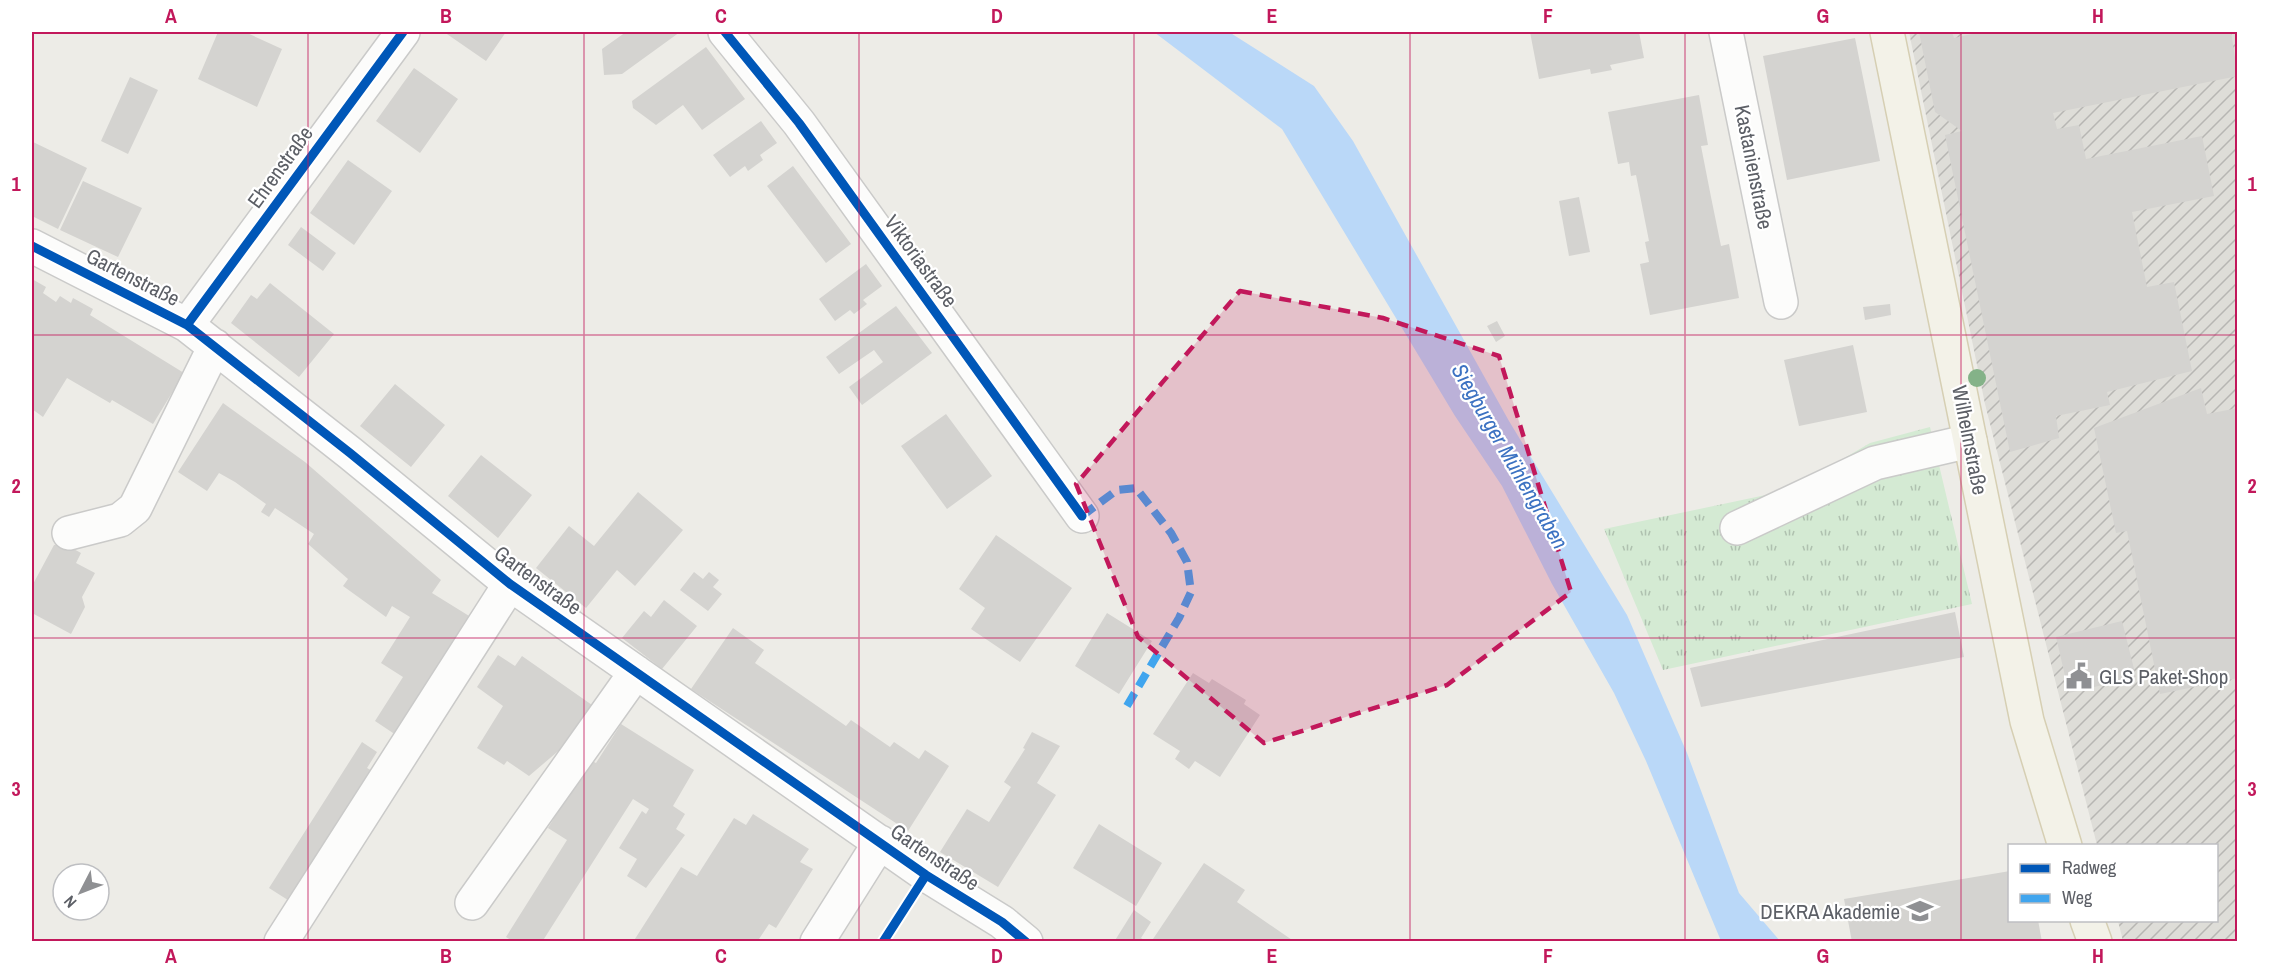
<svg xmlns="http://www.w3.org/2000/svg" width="2269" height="973" font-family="'Archivo Narrow',sans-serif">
	<defs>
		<pattern id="industrial-furrows" width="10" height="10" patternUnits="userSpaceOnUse" patternTransform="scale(1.5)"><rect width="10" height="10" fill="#deddd8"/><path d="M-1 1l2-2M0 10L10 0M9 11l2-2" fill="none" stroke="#b7b6b3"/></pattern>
		<pattern id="grass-tufts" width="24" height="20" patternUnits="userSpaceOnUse" patternTransform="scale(1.5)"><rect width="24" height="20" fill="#d4ead3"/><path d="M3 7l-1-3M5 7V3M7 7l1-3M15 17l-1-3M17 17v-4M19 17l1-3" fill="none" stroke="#afc1af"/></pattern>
	</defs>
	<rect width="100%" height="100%" fill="#edece7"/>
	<path fill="url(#industrial-furrows)" d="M1909 32H2237V941H2123L2118 921 2216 920V846L2097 845 1985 404Z"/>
	<path fill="url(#grass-tufts)" d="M1930 427 1972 604 1663 670 1604 529 1790 490 1870 443Z"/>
	<path fill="#bad8f8" d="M1154 32H1229L1314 86 1353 141 1509 421 1627 615 1687 753 1739 893 1780 941H1721L1646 761 1614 693 1552 584 1502 486 1455 416 1282 129Z"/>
	<path fill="#d4d3d0" d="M218 32H245L282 49 257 107 198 79Z
		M444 32H506L486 61Z
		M626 32H680L622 74 604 75 602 49Z
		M1530 32H1639L1644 58 1610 65 1612 70 1591 74 1590 69 1539 79Z
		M1919 32H1952L1954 38 1972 34V32H2231L2238 76 2053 113 2057 129 2079 125 2086 159 2202 136 2214 196 2132 212 2147 287 2174 282 2192 371 2107 392 2110 405 2056 416 2059 438 2010 452 1945 135 1962 131 1935 112Z
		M1855 38 1880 161 1787 180 1763 56Z
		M706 47 745 99 702 130 683 105 656 125 633 108 632 101Z
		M414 68 458 99 420 153 376 121Z
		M130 77 158 90 128 154 101 141Z
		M1699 95 1708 145 1701 146 1711 197 1721 246 1729 244 1739 298 1650 315 1640 264 1649 262 1645 242 1649 241 1636 175 1631 176 1629 162 1618 164 1608 112Z
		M761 121 777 143 760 155 763 160 748 171 745 166 730 177 713 155Z
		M33 142 87 168 58 229 32 216Z
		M348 160 392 191 354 245 310 213Z
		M793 166 851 244 826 263 767 186Z
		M83 181 142 208 118 257 60 230Z
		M1579 197 1590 252 1569 256 1559 201Z
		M301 227 336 253 323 271 288 245Z
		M866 264 882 286 863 300 867 304 854 314 850 310 835 321 819 299Z
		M32 279 46 287 43 293 56 302 60 296 71 303 73 298 93 309 90 315 184 373 153 424 112 400 110 403 67 378 43 417 32 409Z
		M270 283 334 334 299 377 231 323 251 295 257 299Z
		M1890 304 1891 315 1865 320 1863 307Z
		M896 306 932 353 862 405 849 387 883 362 874 350 839 374 826 357Z
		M1497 321 1505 336 1496 342 1487 326Z
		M1853 345 1867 412 1799 426 1784 360Z
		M395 384 445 425 411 467 360 426Z
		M2201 388 2207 414 2238 408V678L2160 694 2127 531 2116 533 2094 428Z
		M223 403 305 462 441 580 432 593 474 619 399 737 375 721 403 677 381 663 410 617 392 606 386 617 343 586 348 579 308 544 314 534 275 508 269 517 261 512 266 504 235 482 219 473 207 491 178 472Z
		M946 414 992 476 947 509 901 446Z
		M481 455 532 495 498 538 448 496Z
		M638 492 683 530 635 586 617 570 586 608 536 568 569 526 594 546Z
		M996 535 1072 588 1020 662 971 629 985 608 959 589Z
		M63 543 81 553 76 563 95 573 82 597 85 607 71 634 32 613V586L54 545Z
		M694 572 703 579 709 572 719 580 713 587 722 594 708 611 680 590Z
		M664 600 697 626 662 669 622 638 644 611 651 617Z
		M1955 612 1964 657 1701 707 1690 668Z
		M1107 613 1152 641 1119 694 1075 666Z
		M2122 621 2136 677 2069 693 2056 637Z
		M733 628 764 650 755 663 846 726 851 720 890 747 894 742 919 759 925 750 949 766 908 831 691 689Z
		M498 655 515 666 522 656 592 705 563 747 529 776 507 761 504 765 477 748 503 706 477 687Z
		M1193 673 1209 683 1212 679 1246 700 1244 704 1260 715 1220 777 1195 761 1189 769 1175 759 1180 751 1153 734Z
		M621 724 694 770 673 806 685 814 676 829 685 835 646 888 627 876 637 859 619 848 642 811 646 814 649 809 633 799 542 942H514L506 937 567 840 548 828 590 760 596 763Z
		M1032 732 1060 746 1037 783 1056 795 998 887 940 852 967 809 989 822 1011 787 1004 782 1025 749 1023 748Z
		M362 742 377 752 367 768 376 773 291 902 269 888Z
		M753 814 809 849 800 862 813 869 776 928 769 924 757 942H633L681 867 697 876 734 818 746 825Z
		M1099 824 1162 863 1136 906 1073 868Z
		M1204 863 1245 890 1237 902 1295 942H1158L1153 939Z
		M2010 871V920H2038L2042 942H1852L1844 899Z
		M1134 910 1151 922 1141 938 1147 942H1114Z"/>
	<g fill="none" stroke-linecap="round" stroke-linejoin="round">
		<g stroke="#cacac9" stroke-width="36">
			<path id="minor" d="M725 32 799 123 1082 516
				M1726 32 1781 302
				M32 246 187 325 350 453 510 584 926 875 1002 922 1026 942
				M187 325 403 32
				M1737 528 1875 463 1970 441
				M69 533 120 520 135 508 215 346
				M472 903 636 672
				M281 942 510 584
				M817 942 880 842"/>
		</g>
		<g stroke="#d6cfb3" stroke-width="36">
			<path id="major" d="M1887 32 2027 721 2065 846
				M2087 920 2095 942"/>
		</g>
		<use href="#minor" stroke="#fcfcfb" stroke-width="33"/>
		<use href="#major" stroke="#f3f2e8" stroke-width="33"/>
		<path stroke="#40a5ee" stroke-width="8" stroke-dasharray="15 8" stroke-linecap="butt" d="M1082 516 1117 490 1136 488 1171 533 1187 562 1191 592 1179 618 1124 711"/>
		<g stroke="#fff" stroke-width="13">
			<path id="cycleway" d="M725 32 799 123 1082 516
				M32 246 187 325 350 453 510 584 926 875 1002 922 1026 942
				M187 325 403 32
				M883 942 926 875"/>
		</g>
		<use href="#cycleway" stroke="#0057b8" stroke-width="9"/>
	</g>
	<circle fill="#84b288" cx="1977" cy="378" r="9"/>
	<path fill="#c2185b" fill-opacity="0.2" stroke="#c2185b" stroke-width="4.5" stroke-dasharray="12 8" stroke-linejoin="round" d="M1240 291 1383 318 1499 356 1571 592 1447 685 1264 743 1138 637 1076 484Z"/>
	<path fill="none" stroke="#c2185b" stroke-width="1.5" stroke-opacity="0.55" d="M308 32V942M584 32V942M859 32V942M1134 32V942M1410 32V942M1685 32V942M1961 32V942M32 335H2238M32 638H2238"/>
	<defs>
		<g id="civic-bare" transform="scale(2.07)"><path d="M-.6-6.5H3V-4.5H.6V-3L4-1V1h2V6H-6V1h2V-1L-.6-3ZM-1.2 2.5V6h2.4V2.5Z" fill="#8f9093" stroke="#fff" stroke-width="2.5" paint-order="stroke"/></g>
		<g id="school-bare" transform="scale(2.07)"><path d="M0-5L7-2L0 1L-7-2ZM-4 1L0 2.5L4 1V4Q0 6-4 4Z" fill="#8f9093" stroke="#fff" stroke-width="2.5" paint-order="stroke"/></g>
	</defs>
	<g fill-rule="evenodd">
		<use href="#civic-bare" x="2079" y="676"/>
		<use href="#school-bare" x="1920" y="911"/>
	</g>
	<g text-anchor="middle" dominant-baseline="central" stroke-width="4.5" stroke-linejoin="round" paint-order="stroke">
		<g font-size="21" fill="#5c5f66" stroke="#fff">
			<text transform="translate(280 167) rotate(-54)">Ehrenstraße</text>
			<text transform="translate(1754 167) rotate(79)">Kastanienstraße</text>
			<text transform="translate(921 261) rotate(54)">Viktoriastraße</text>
			<text transform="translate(133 277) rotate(27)">Gartenstraße</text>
			<text transform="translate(1970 440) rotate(79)">Wilhelmstraße</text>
			<text transform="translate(538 580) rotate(36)">Gartenstraße</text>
			<text transform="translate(935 857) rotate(34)">Gartenstraße</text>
		</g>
		<g font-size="21" fill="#5c5f66" stroke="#fff" text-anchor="start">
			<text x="2099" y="676">GLS Paket-Shop</text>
			<text x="1900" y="911" text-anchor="end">DEKRA Akademie</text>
		</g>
		<g font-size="22" font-style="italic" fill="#3c72c2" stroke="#fff">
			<text transform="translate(1510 456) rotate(60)">Siegburger Mühlengraben</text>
		</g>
	</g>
	<rect width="2269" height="973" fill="none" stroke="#ffffff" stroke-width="66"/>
	<rect x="2008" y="844" width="210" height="78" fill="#ffffff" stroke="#bebfc2" stroke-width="1.5"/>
	<rect x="2020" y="864" width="30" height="9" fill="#0057b8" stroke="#bebfc2" stroke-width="1.5"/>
	<text x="2062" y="874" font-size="18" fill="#5c5f66">Radweg</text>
	<rect x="2020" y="894" width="30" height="9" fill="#40a5ee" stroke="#bebfc2" stroke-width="1.5"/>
	<text x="2062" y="904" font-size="18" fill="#5c5f66">Weg</text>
	<g transform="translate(81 892) rotate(228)"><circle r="28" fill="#ffffff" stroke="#bebfc2" stroke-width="1.5"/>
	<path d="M0-4.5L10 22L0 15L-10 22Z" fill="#8f9093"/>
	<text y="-9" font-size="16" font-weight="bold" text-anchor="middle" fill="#5c5f66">N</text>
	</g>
	<rect x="33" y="33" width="2203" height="907" fill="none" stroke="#c2185b" stroke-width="2"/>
	<g font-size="20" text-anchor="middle" font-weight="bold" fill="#c2185b">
		<text x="171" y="23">A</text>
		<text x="446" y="23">B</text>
		<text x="721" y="23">C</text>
		<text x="997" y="23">D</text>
		<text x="1272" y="23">E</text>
		<text x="1548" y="23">F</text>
		<text x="1823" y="23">G</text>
		<text x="2098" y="23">H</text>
		<text x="16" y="191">1</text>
		<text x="2252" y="191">1</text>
		<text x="16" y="493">2</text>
		<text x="2252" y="493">2</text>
		<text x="16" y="796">3</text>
		<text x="2252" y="796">3</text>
		<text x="171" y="963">A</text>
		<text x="446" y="963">B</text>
		<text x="721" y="963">C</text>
		<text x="997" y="963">D</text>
		<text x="1272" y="963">E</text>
		<text x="1548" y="963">F</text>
		<text x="1823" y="963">G</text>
		<text x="2098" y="963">H</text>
	</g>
</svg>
